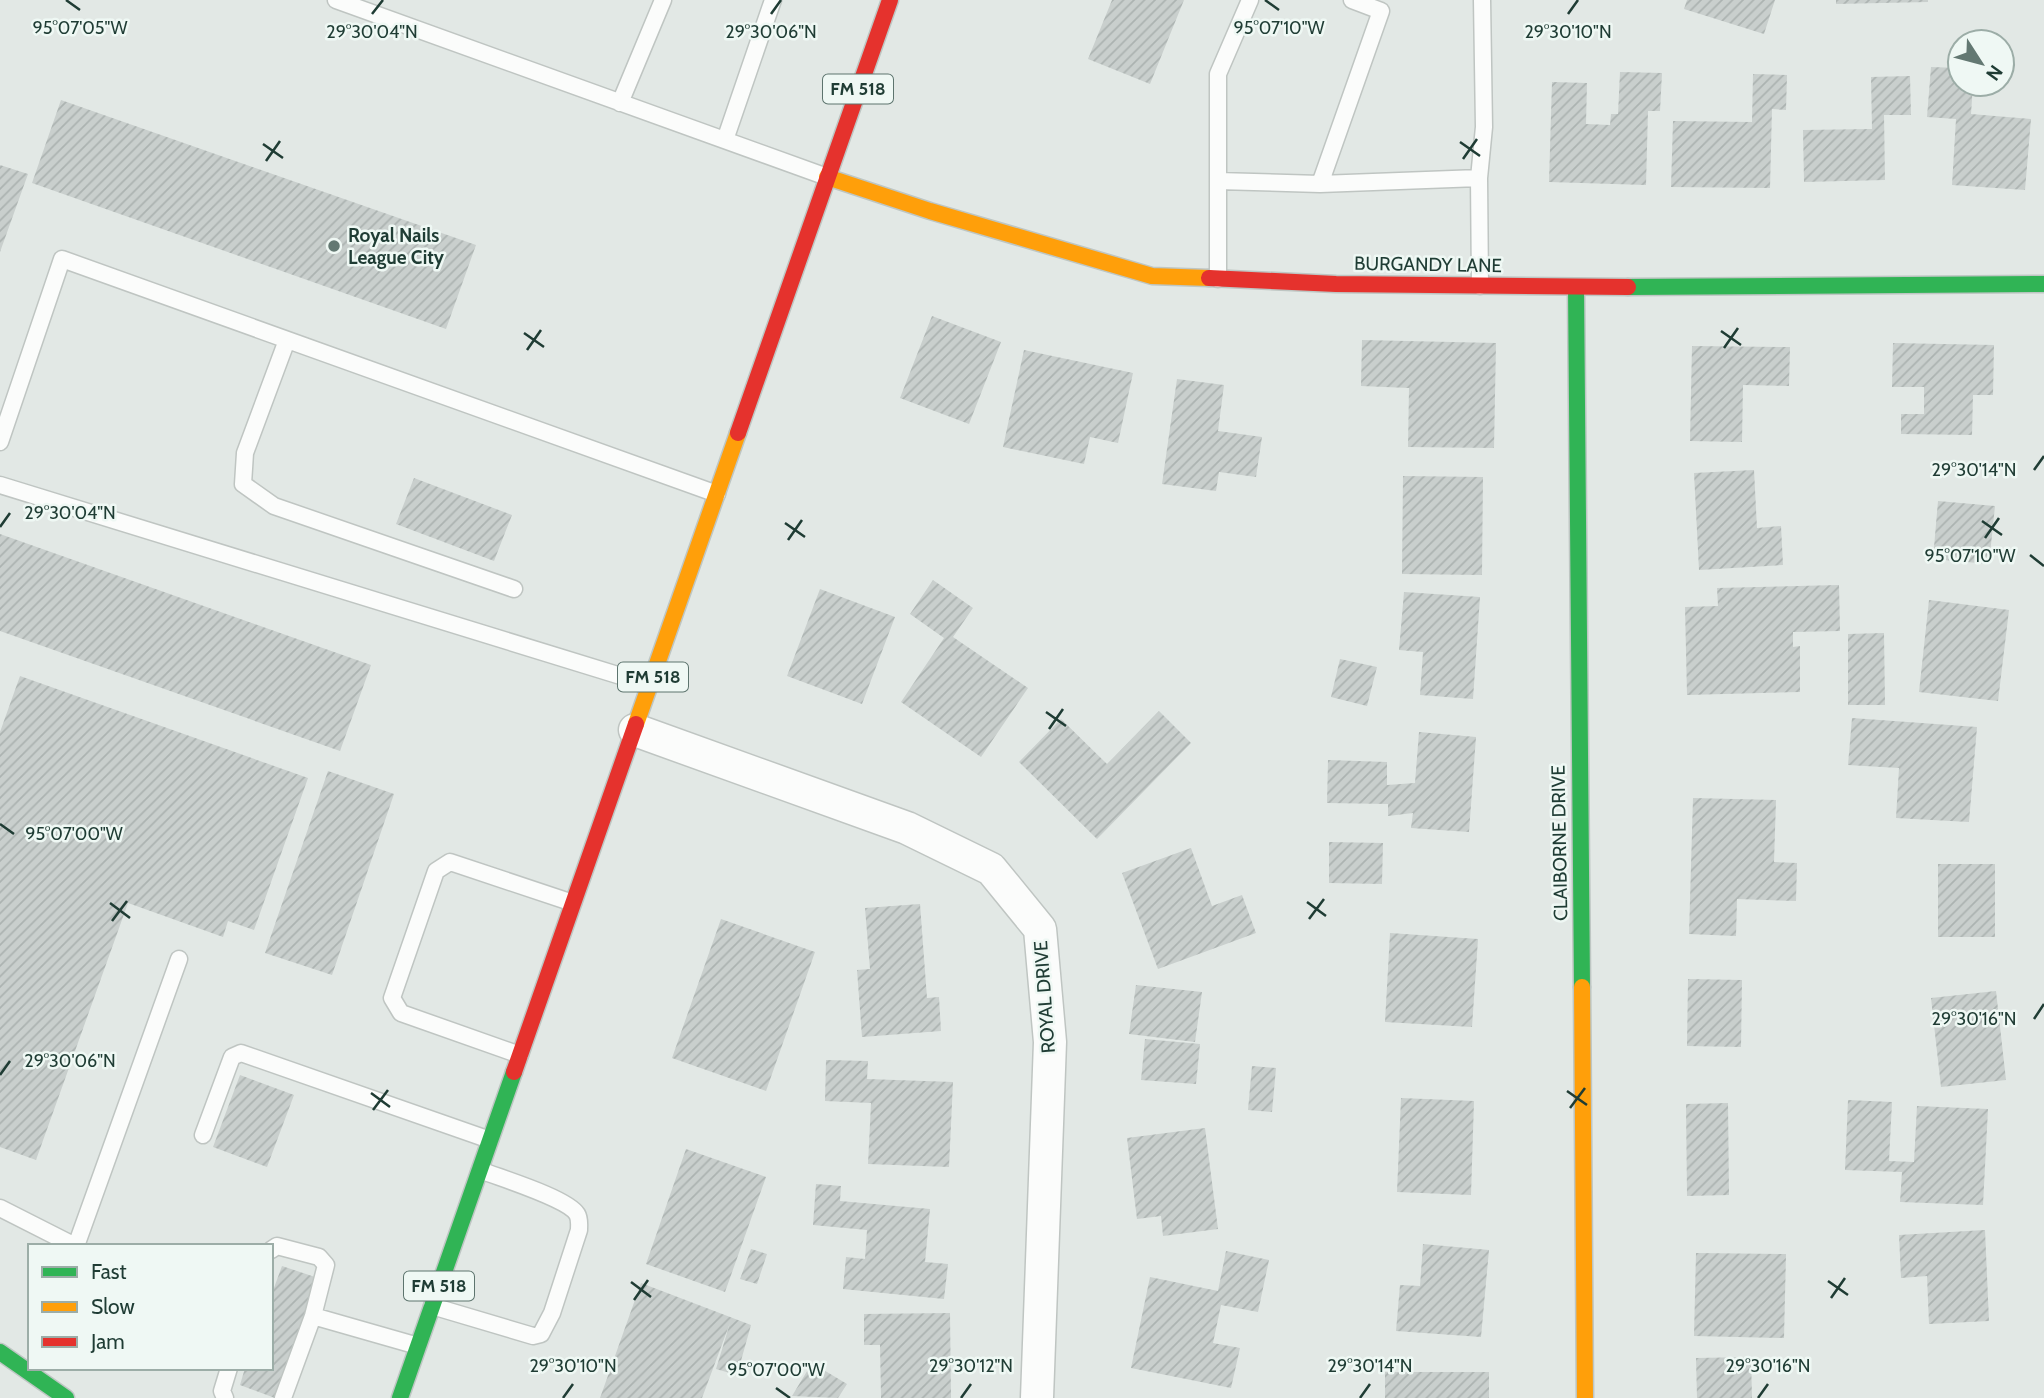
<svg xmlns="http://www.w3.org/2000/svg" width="2044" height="1398" font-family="Cabin,sans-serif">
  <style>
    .building { fill: url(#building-hatch) }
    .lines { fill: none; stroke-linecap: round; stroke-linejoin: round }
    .lane-casing { stroke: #bfc5c2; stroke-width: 19 }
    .street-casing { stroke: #bfc5c2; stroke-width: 35 }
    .fast-casing { stroke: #bec6c3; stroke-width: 19 }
    .slow-casing { stroke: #bec6c3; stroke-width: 19 }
    .jam-casing { stroke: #bec6c3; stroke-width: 19 }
    .lane { stroke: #fbfcfb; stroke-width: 16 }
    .street { stroke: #fbfcfb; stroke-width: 32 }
    .fast { stroke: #30b455; stroke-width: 16 }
    .slow { stroke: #ff9f0a; stroke-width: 16 }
    .jam { stroke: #e5322d; stroke-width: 16 }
    .ticks { fill: none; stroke: #1f3c34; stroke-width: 2.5 }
    .poi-dot { fill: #637872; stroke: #eff8f4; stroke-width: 2.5 }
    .labels { text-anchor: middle; stroke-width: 5; stroke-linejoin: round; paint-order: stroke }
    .shield { fill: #eff8f4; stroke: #5d746e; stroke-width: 2 }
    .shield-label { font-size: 18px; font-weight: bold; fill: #1f3c34 }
    .poi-label { font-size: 19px; font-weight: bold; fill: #1f3c34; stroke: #eff8f4; text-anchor: start }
    .street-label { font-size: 19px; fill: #1f3c34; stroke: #eff8f4 }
    .ticks-label { font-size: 18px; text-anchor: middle; fill: #1f3c34; stroke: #eff8f4; stroke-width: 5; stroke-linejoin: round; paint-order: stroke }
  </style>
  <defs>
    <pattern id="building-hatch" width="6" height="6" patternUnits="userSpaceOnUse" patternTransform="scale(1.75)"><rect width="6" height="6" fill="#c9cfcd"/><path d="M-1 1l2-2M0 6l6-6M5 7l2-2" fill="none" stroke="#acb3b1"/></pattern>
  </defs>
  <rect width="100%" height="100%" fill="#e2e8e5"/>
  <!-- building -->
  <path class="building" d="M1112,0H1184L1150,84L1088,59Z
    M1687,0H1775L1764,34L1684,9Z
    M1836,0H1928V2L1836,4Z
    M1931,67L1960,68V84H1973L1971,114L2031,119L2025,190L1952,185L1956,119L1927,117Z
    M1620,72L1662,73L1660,111H1648L1646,185L1549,182L1552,82L1587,83L1586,124L1610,125L1611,114H1618Z
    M1753,74L1787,75L1786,110L1772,109L1770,188L1671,187L1673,121L1752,122Z
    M1910,76L1911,115H1884L1885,180L1804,182L1803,130L1872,129L1871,77Z
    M61,100L476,245L446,329L32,183Z
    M0,165L28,174L0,252Z
    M932,316L1001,342L969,424L900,398Z
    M1362,340L1496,343L1494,448L1408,447L1409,388L1361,386Z
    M1893,343L1994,345L1993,395H1973L1972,435L1901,434V414H1924V387H1892Z
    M1692,346L1790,347L1789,386L1743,385L1742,442L1690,441Z
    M1024,350L1133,373L1118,443L1090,437L1084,464L1003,447Z
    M1177,379L1224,385L1218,431L1262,437L1256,477L1219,472L1216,491L1162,484Z
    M1754,470L1757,528L1781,526L1783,565L1699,570L1694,473Z
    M1403,476L1483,477L1482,575L1402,574Z
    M414,478L512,515L494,561L396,524Z
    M1938,501L1995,506L1989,564L1933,559Z
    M0,534L371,665L340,751L0,631Z
    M933,580L973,608L953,637L1028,688L981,757L901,702L944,638L910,614Z
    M1839,585L1840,631L1793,632V647L1800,646V692L1687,695L1685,607L1718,606L1717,588Z
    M820,589L895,617L862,704L787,676Z
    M1404,592L1480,597L1473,699L1420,695L1423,652L1399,650Z
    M1929,600L2009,610L1998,701L1919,692Z
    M1884,633L1885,705H1848V634Z
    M1340,659L1377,667L1367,706L1331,697Z
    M20,676L308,778L254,930L228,921L223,937L128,903L36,1160L0,1147V732Z
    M1159,711L1191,743L1097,839L1019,762L1061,719L1107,764Z
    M1852,718L1977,727L1969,822L1896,818L1899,768L1848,765Z
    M1419,732L1476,737L1469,832L1411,828L1413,813L1388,816V804L1327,803L1328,760L1387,762V785L1415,783Z
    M328,771L394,794L332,975L265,953Z
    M1693,798L1776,800L1774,862L1797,863L1796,901L1737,899L1736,936L1689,934Z
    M1329,842L1383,843L1382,884L1329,883Z
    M1191,848L1212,906L1242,895L1256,933L1158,969L1122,873Z
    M1938,864H1995V937H1938Z
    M920,904L927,998L939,997L941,1031L862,1037L857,970L870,969L865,908Z
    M721,919L815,952L766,1091L672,1058Z
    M1390,933L1478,939L1472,1027L1385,1022Z
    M1688,979L1742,980L1741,1047L1687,1046Z
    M1136,985L1202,992L1195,1042L1129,1034Z
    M1996,991L2006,1080L1941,1087L1931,998Z
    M1145,1039L1200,1044L1196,1084L1141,1080Z
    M826,1060L868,1061L867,1079L953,1082L949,1167L868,1164L871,1103L825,1101Z
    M1252,1066L1276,1068L1272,1112L1248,1110Z
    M240,1075L294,1095L267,1167L213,1147Z
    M1401,1098L1474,1101L1471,1195L1397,1192Z
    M1848,1100L1892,1102L1889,1161L1914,1162L1917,1106L1988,1109L1983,1205L1900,1202L1902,1172L1845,1170Z
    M1728,1103L1729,1195L1687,1196L1686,1104Z
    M1205,1128L1218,1229L1163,1236L1161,1216L1137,1219L1127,1138Z
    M686,1149L766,1177L725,1292L646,1264Z
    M816,1184L841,1186L840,1201L930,1209L925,1262L948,1264L944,1299L843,1289L846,1257L865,1259L867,1230L813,1225Z
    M1985,1230L1989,1321L1929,1324L1927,1276L1901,1278L1899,1235Z
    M1423,1244L1489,1250L1481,1337L1396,1331L1400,1285L1420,1286Z
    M751,1249L767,1254L757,1284L740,1279Z
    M1226,1251L1269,1260L1258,1312L1221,1305L1213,1343L1240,1348L1231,1388L1131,1368L1150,1277L1218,1291Z
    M1696,1253L1786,1254L1784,1338L1694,1336Z
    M282,1266L318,1278L275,1398L240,1385L245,1368H271V1296Z
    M641,1283L751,1325L737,1375L716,1369L730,1323L702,1398H600Z
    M950,1313L951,1398H881L880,1345H864V1314Z
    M1751,1357L1752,1398H1697L1696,1358Z
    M812,1363L847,1384L838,1398L792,1396Z
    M1385,1372H1489V1398H1385Z"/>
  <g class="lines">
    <!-- lane casing -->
    <g class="lane-casing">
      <path id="lane" d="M336,0L827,177
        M1352,0L1381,11L1320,184L1479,178
        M620,103L663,0
        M725,140L773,0
        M1218,181L1320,184
        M1218,279V74L1250,0
        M1480,286L1479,178L1484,127L1482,0
        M287,340L245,453L243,484L274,506L514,589
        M0,442L62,259L717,494
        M0,485L650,685
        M520,1055L401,1013L392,998L436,871L450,862L573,903
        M203,1135L232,1057L241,1053L490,1140
        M0,1208L75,1246
        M76,1246L179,959
        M271,1250L277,1246L319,1257L326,1265L313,1316
        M432,1306L533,1336L541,1334L552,1313L579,1230C579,1224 580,1219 577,1214C567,1198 500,1178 480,1170
        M225,1398L222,1391L229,1368
        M283,1398L313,1316L418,1346"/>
    </g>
    <!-- street casing -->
    <g class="street-casing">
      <path id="street" d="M635,730L907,828L991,869L1040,929L1050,1042L1037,1398"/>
    </g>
    <!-- fast casing -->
    <g class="fast-casing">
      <path id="fast" d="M1576,287L1582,987
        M1628,287L2044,284
        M0,1352L66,1398
        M400,1398L514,1072"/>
    </g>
    <!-- slow casing -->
    <g class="slow-casing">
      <path id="slow" d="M827,177L930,211L1152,276L1209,278
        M636,724L738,433
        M1582,987L1585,1398"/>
    </g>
    <!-- jam casing -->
    <g class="jam-casing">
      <path id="jam" d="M1209,278L1336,284L1628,287
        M738,433L890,0
        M514,1072L636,724"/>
    </g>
    <!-- lane -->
    <use href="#lane" class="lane"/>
    <!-- street -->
    <use href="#street" class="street"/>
    <!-- fast -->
    <use href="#fast" class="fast"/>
    <!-- slow -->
    <use href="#slow" class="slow"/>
    <!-- jam -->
    <use href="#jam" class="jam"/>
  </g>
  <!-- ticks -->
  <path class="ticks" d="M66,0L80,10M1265,0L1279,10M372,14L383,0M771,14L781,0M1568,14L1578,0M1460,142L1480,156M263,144L283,158M1463,159L1477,139M266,161L280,141M1721,331L1741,345M524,333L544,347M1724,348L1738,328M527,350L541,330M2034,470L2044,456M1982,521L2002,535M785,523L805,537M0,527L10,513M1985,538L1999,518M788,540L802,520M2030,555L2044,566M1046,712L1066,726M1049,729L1063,709M0,824L14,834M1307,902L1326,916M110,903L130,918M1309,919L1324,899M112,921L127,901M2034,1019L2044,1004M0,1075L10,1061M1567,1091L1587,1105M371,1093L390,1107M1570,1108L1585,1088M373,1110L388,1090M1828,1281L1848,1295M631,1282L651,1297M1831,1298L1845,1278M634,1300L648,1280M776,1388L790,1398M563,1398L573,1384M961,1398L971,1384M1360,1398L1370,1384M1758,1398L1768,1384"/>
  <!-- markers -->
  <circle class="poi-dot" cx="334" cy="246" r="7"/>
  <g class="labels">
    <!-- shield labels -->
    <g class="shield">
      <rect x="823" y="74.5" width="70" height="29" rx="5"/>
      <rect x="618" y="662.5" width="70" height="29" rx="5"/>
      <rect x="404" y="1271.5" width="70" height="29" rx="5"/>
    </g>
    <g class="shield-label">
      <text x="858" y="95">FM 518</text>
      <text x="653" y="683">FM 518</text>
      <text x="439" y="1292">FM 518</text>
    </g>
    <!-- poi labels -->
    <g class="poi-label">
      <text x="348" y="242">Royal Nails<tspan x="348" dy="22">League City</tspan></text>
    </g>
    <!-- street labels -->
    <g class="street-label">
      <text transform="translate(1428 264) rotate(1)" y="7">BURGANDY LANE</text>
      <text transform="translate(1559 843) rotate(-91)" y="7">CLAIBORNE DRIVE</text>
      <text transform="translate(1044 997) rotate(-94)" y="7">ROYAL DRIVE</text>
    </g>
  </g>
  <g class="ticks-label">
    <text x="80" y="34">95°07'05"W</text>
    <text x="1279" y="34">95°07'10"W</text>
    <text x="771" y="38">29°30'06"N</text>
    <text x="372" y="38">29°30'04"N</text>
    <text x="1568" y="38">29°30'10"N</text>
    <text x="1974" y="476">29°30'14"N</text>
    <text x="70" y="519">29°30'04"N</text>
    <text x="1970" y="562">95°07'10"W</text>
    <text x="74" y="840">95°07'00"W</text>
    <text x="1974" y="1025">29°30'16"N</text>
    <text x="70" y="1067">29°30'06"N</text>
    <text x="573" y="1372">29°30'10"N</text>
    <text x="971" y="1372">29°30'12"N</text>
    <text x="1370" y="1372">29°30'14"N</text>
    <text x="1768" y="1372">29°30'16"N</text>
    <text x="776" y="1376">95°07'00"W</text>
  </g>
  <!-- legend -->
  <rect x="28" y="1244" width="245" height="126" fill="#eff8f4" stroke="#9cada7" stroke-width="2"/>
  <rect x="42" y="1267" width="35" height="10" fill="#30b455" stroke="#9cada7" stroke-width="2"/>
  <text x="91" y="1279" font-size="21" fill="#1f3c34">Fast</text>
  <rect x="42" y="1302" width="35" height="10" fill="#ff9f0a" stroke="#9cada7" stroke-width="2"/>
  <text x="91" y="1314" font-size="21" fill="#1f3c34">Slow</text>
  <rect x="42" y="1337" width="35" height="10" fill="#e5322d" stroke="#9cada7" stroke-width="2"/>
  <text x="91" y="1349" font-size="21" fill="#1f3c34">Jam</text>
  <!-- north arrow -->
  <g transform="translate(1981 63) rotate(126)"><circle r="33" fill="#eff8f4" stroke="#9cada7" stroke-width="2"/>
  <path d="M0-5L12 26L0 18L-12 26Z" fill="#637872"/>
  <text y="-10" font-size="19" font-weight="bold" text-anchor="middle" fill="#1f3c34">N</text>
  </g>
</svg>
